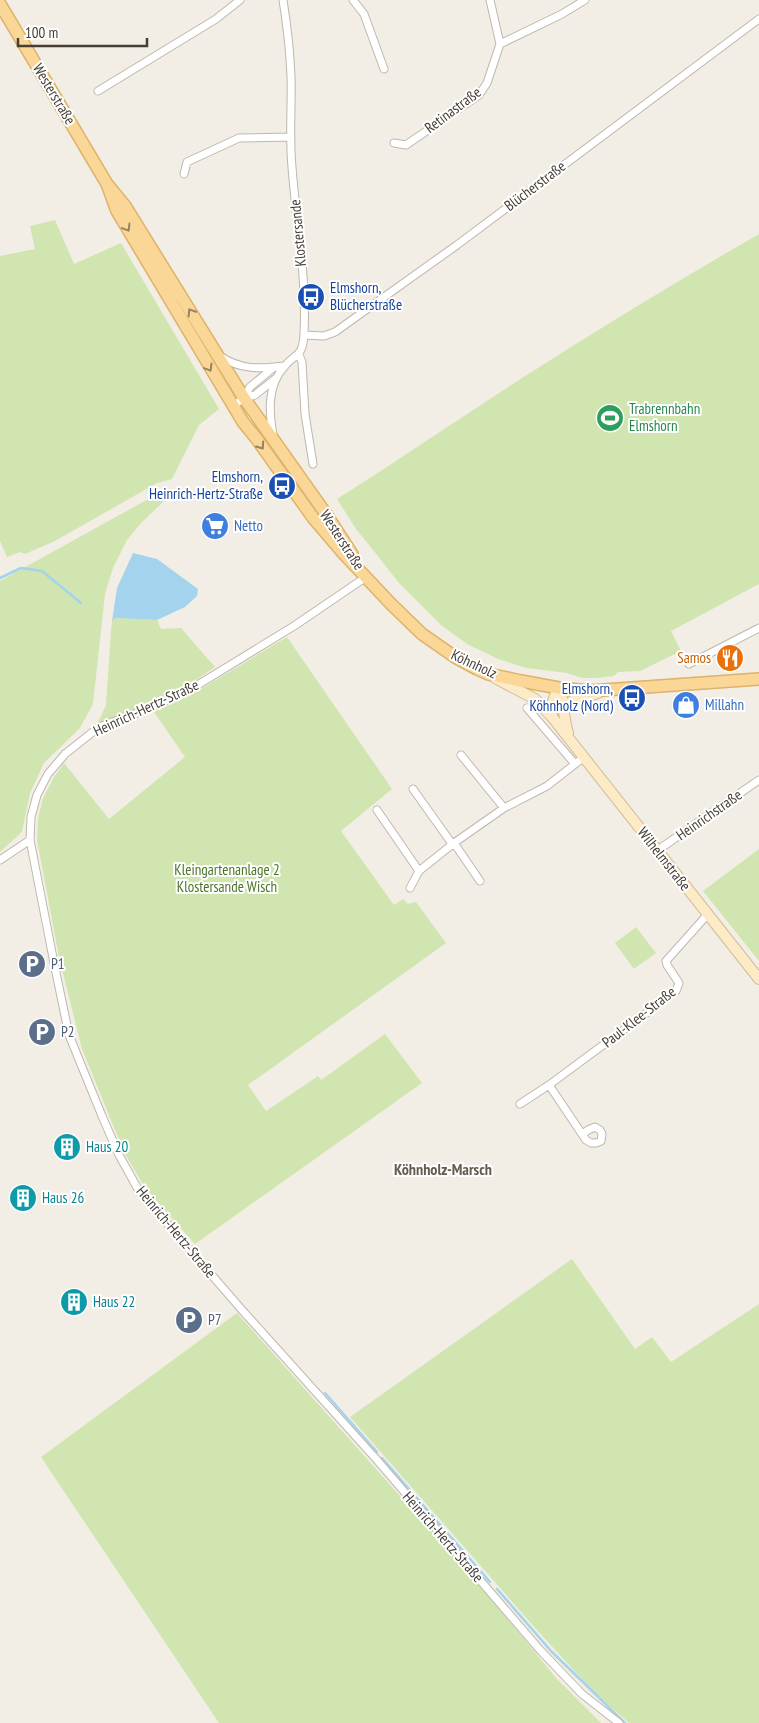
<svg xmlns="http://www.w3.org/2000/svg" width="759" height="1723" font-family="'PT Sans Narrow',sans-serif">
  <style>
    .green { fill: #d1e5b0 }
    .water { fill: #a4d4ed }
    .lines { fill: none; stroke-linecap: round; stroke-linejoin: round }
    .stream { stroke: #a4d4ed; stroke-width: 2.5 }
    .minor-casing { stroke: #c0b7ac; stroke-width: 9 }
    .secondary-casing { stroke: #d0bd97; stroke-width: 12 }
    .primary-casing { stroke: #deb268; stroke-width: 14 }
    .minor { stroke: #fff; stroke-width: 7 }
    .secondary { stroke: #fcebc6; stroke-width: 10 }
    .primary { stroke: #fad797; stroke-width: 11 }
    .oneway { stroke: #968361 }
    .labels { text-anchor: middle; stroke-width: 4; stroke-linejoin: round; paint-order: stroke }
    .street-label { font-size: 15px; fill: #453e35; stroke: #fff }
    .transit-label { font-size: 15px; fill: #164399; stroke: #fff; text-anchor: end }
    .leisure-label { font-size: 15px; fill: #27864d; stroke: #fff; text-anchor: start }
    .shop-label { font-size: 15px; fill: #366cbe; stroke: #fff; text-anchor: start }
    .food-label { font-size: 15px; fill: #c56008; stroke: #fff; text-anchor: end }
    .park-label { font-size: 15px; fill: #4c742b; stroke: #fff }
    .service-label { font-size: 15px; fill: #4e5e75; stroke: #fff; text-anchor: start }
    .culture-label { font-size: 15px; fill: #0d838f; stroke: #fff; text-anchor: start }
    .neighbourhood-label { font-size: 16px; font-weight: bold; fill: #675b4d; stroke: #fff }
  </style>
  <rect width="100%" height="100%" fill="#f2eee6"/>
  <!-- green -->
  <path class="green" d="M55,220L74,264L121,243L219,409L199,425L172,479L157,483L55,541L25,554L20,552L7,557L0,541V256L35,249L30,226Z
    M759,234V584L671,631L681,651L640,671L618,672L614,676L596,678H582L567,673L526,668L498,659L467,644L441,625L399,583L377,555L356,529L337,499C399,460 460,418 522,378C600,328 679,280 759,234Z
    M171,491L162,503L141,523L127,540L113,568L105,594L93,704L80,728L44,763L30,793L22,832L0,852V581L152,497Z
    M115,618L157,620L161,629L181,628L215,667L187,686L95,729L106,705L111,631L112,621Z
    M287,637L392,789L341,831L394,905L403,899L408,904L416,902L446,943L248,1085L266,1111L318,1076L321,1080L385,1034L422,1083L195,1244L145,1188L124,1152L82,1049L59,957L37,840L38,818L43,798L54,777L64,763L109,819L185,757L154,712L189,696Z
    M759,849V961L703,891Z
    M636,927L656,953L634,969L615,943Z
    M572,1259L635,1349L652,1337L671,1362L759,1304V1723H629L592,1690L536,1629L350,1417Z
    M237,1313L482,1588L557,1679L601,1723H219L41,1457Z"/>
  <!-- water -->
  <path class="water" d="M133,553L157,559L198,589L197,596L185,607L157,620L115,618L112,621L117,588Z"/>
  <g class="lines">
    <!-- stream -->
    <path class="stream" d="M0,578L21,568L42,571L81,603
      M325,1393L377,1452
      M382,1458L490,1582
      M497,1589L551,1651L625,1723"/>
    <!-- minor casing -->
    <g class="minor-casing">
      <path id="minor" d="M353,0L364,14L384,69
        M500,44L562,14L585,0
        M98,91L216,19L240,0
        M394,143L406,145L479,95L487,83L500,44L490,0
        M184,174L187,162L239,138L291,137
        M304,335L324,336L335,332L457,245L759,19
        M299,355L302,362L305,414L313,464
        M220,356C240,370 261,369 284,366
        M244,398L250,387L273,368
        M233,406L244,398L255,395L275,379
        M273,435C269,412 267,386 284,367C296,352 303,358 304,333C307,277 296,222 292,167C289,136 292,106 291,76C290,51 287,25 283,0
        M366,577L294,626L191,689L148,709L99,727L65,754L48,774L37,795L31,817L30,840L54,963L69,1035L102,1116L119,1155L139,1191L242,1310L377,1460L540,1650L582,1694L619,1723
        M689,664L759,628
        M527,708L575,764
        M461,755L504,808
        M413,789L450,841L454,843L480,881
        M377,810L419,871
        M658,850L759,780
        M0,860L30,840
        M410,888L419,871L454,843L504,808L547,786L584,757
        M549,1085L586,1140L591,1143H596L601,1141L602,1134L600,1130L595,1127L588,1130L583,1134
        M520,1104L549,1085L676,991L679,983L667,965L666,961L708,914"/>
    </g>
    <!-- secondary casing -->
    <g class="secondary-casing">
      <path id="secondary" d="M495,678L535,699L552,717L759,979
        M559,688C565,703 563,718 568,733
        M564,710L572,701L598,693
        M552,717C551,705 553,698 559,688"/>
    </g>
    <!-- primary casing -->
    <g class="primary-casing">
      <path id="primary" d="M0,4L107,184L125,206L244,398L326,514L352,554
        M107,184L117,211L243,422L256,438L314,519L343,553L391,604L422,634L455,657L477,669L488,674L521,681L559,688L590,691L759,679"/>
    </g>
    <!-- minor -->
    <use href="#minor" class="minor"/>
    <!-- secondary -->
    <use href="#secondary" class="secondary"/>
    <!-- primary -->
    <use href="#primary" class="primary"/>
  </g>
  <!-- one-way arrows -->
  <defs><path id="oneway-chevron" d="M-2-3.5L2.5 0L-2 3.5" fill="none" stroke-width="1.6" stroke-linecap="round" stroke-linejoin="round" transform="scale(1.25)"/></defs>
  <g class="oneway">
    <use href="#oneway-chevron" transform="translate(127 228) rotate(59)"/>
    <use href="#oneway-chevron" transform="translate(191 312) rotate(-122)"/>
    <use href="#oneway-chevron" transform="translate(209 368) rotate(59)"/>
    <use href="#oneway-chevron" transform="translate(261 446) rotate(55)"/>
  </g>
  <!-- icons -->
  <defs>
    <g id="bus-disc" transform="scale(1.4375)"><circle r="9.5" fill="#1a4fb4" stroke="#fff"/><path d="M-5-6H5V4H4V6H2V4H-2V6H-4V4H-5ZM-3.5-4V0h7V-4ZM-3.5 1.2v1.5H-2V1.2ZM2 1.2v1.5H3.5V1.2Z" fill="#fff"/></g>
    <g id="stadium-disc" transform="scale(1.4375)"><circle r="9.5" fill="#2e9e5b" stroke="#fff"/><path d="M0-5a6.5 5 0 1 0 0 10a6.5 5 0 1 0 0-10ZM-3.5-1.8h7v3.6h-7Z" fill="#fff"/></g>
    <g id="supermarket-disc" transform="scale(1.4375)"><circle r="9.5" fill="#3f7fe0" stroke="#fff"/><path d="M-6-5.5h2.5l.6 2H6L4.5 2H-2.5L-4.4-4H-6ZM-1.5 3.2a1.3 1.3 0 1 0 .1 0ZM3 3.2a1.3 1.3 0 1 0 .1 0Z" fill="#fff"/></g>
    <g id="restaurant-disc" transform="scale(1.4375)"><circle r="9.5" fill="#e8710a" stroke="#fff"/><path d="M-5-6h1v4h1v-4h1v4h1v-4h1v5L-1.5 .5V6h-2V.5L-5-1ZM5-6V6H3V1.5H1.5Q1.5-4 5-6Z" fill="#fff"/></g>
    <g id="shop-disc" transform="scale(1.4375)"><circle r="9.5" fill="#3f7fe0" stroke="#fff"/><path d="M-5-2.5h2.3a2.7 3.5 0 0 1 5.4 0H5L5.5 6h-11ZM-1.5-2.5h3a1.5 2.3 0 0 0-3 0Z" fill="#fff"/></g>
    <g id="parking-disc" transform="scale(1.4375)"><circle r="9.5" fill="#5c6f8a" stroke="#fff"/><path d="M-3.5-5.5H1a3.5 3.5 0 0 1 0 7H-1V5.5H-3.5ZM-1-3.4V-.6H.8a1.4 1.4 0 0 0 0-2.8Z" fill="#fff"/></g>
    <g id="building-disc" transform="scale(1.4375)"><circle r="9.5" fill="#0f9aa8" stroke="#fff"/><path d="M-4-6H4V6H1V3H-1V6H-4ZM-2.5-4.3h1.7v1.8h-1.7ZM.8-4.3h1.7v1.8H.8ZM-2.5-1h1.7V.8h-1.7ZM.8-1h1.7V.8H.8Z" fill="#fff"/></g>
  </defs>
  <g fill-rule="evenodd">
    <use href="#bus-disc" x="311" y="297"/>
    <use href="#stadium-disc" x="610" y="418"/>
    <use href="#bus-disc" x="282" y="486"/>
    <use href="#supermarket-disc" x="215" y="526"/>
    <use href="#restaurant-disc" x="730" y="658"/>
    <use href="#bus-disc" x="632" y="698"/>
    <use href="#shop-disc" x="686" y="705"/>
    <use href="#parking-disc" x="32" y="964"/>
    <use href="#parking-disc" x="42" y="1032"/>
    <use href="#building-disc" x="67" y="1147"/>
    <use href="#building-disc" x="23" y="1198"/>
    <use href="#building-disc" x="74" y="1302"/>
    <use href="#parking-disc" x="189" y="1320"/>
  </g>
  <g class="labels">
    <!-- street labels -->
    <g class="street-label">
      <text transform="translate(54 94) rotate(59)" y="5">Westerstraße</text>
      <text transform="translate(453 110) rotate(-37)" y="5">Retinastraße</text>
      <text transform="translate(535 186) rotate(-37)" y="5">Blücherstraße</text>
      <text transform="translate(298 233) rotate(-95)" y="5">Klostersande</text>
      <text transform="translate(342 540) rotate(57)" y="5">Westerstraße</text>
      <text transform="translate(474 664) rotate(25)" y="5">Köhnholz</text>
      <text transform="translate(146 708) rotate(-25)" y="5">Heinrich-Hertz-Straße</text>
      <text transform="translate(709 815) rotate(-35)" y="5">Heinrichstraße</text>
      <text transform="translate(664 859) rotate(52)" y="5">Wilhelmstraße</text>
      <text transform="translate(639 1017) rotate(-38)" y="5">Paul-Klee-Straße</text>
      <text transform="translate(176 1232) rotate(50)" y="5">Heinrich-Hertz-Straße</text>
      <text transform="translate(443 1537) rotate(49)" y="5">Heinrich-Hertz-Straße</text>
    </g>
    <!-- transit labels -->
    <g class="transit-label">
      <text x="330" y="293" text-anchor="start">Elmshorn,<tspan x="330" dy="17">Blücherstraße</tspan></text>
      <text x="263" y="482">Elmshorn,<tspan x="263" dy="17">Heinrich-Hertz-Straße</tspan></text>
      <text x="613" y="694">Elmshorn,<tspan x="613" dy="17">Köhnholz (Nord)</tspan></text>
    </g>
    <!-- leisure labels -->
    <g class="leisure-label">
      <text x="629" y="414">Trabrennbahn<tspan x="629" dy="17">Elmshorn</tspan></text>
    </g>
    <!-- shop labels -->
    <g class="shop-label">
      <text x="234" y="531">Netto</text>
      <text x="705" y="710">Millahn</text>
    </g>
    <!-- food labels -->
    <g class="food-label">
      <text x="711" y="663">Samos</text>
    </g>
    <!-- park labels -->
    <g class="park-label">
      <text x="227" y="875">Kleingartenanlage 2<tspan x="227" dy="17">Klostersande Wisch</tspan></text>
    </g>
    <!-- service labels -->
    <g class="service-label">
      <text x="51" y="969">P1</text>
      <text x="61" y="1037">P2</text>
      <text x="208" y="1325">P7</text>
    </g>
    <!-- culture labels -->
    <g class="culture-label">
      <text x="86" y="1152">Haus 20</text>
      <text x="42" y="1203">Haus 26</text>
      <text x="93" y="1307">Haus 22</text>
    </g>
    <!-- neighbourhood labels -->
    <g class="neighbourhood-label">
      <text x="443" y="1175">Köhnholz-Marsch</text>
    </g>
  </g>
  <!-- scale -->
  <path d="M18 38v8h129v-8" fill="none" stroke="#453e35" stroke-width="2.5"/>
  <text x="25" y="38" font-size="15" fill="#453e35" stroke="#ffffff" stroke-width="4" paint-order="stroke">100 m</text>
</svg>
